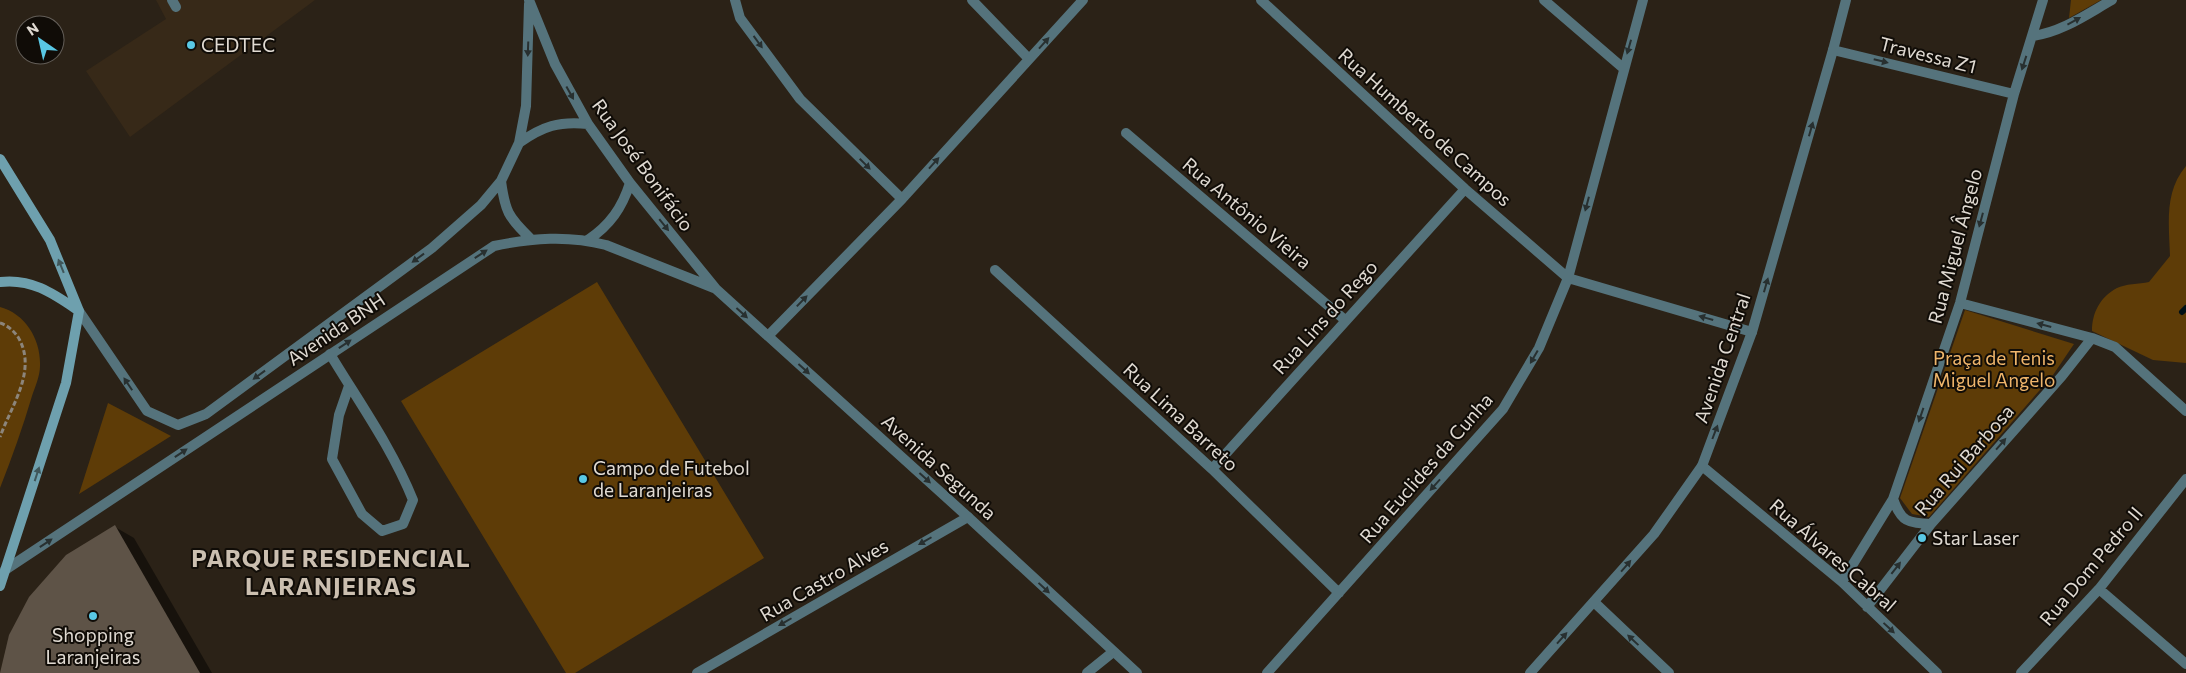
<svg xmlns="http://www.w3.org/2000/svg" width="2186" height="673" font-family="Commissioner,sans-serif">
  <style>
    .built { fill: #372918 }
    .green { fill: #5e3c07 }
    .shadow { fill: #0007 }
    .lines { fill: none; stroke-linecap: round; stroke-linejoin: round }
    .stream { stroke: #001016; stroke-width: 6 }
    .building { fill: #5e5347 }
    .path { stroke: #8c857b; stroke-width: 3; stroke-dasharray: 5 2.5; stroke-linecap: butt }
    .service { stroke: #55737c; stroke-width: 10 }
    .minor { stroke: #55737c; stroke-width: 10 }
    .tertiary { stroke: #55737c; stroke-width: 10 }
    .secondary { stroke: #6ea0ae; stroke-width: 10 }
    .oneway { fill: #283030 }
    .oneway2 { fill: #3f565a }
    .poi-dot { fill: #59c8e5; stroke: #100c07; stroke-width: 2 }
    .labels { text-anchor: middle; stroke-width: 4; stroke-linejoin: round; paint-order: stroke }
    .poi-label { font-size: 19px; fill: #e0dad2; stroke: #100c07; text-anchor: start }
    .street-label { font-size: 19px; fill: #e0dad2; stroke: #100c07 }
    .park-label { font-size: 19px; fill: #efb56b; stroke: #100c07 }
    .district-label { font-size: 24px; font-weight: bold; letter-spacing: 1px; fill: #cbbfb0; stroke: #100c07 }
  </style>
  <rect width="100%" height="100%" fill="#2b2217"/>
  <!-- built -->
  <path class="built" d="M156,0H315L130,137L86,71L166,19Z"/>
  <!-- green -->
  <path class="green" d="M2071,0H2101L2069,18Z
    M2186,166V363L2153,360L2092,331C2092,313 2100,297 2117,288C2125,284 2139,284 2149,282L2170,256C2169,224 2164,192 2186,166Z
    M597,282L764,558L575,673H566L401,401Z
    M0,307C26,314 41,340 40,366C40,376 35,387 32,396C23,427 12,457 0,488Z
    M1965,310L2074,344L2053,375L1929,517L1912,514L1900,498Z
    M108,403L171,436L79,494Z"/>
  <!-- shadow -->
  <path class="shadow" d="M115,527L134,538L212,673H2Z"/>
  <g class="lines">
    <!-- stream -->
    <path class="stream" d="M2182,312L2186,308"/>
  </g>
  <!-- building -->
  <path class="building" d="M115,525L200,673H0L9,635L29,597L66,555Z"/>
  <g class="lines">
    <!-- path -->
    <path class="path" d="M0,323C7,325 14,331 18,337C38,370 11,406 0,437"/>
    <!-- service -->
    <path class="service" d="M172,0L176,7
      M330,354C359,402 392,448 413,500L403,524L382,531L362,514L332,459L339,415L349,386"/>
    <!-- minor -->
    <path class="minor" d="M735,0L740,18L800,99L902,199
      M972,0L1029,59
      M1261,0L1465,189L1568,278L1752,332
      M1544,0L1623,68
      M2033,36C2062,32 2087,14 2112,0
      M1833,50L2014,94
      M1126,133L1345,320
      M995,270L1212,469L1339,593
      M1960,303L2092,338L2115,347L2186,411
      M768,336L902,199L1083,0
      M1702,466L1842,582L1937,673
      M1212,469L1465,189
      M1893,499C1901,522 1908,523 1931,524
      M1842,582L1893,499L1960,303L2014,94L2043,0
      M2099,589L2186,664
      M1594,602L1669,673
      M1867,607L1931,524L2062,376L2092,338
      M697,673L968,517
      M1087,673L1113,652
      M1267,673L1503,409L1539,348L1568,278L1643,0
      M2021,673L2099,589L2186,479"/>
    <!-- tertiary -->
    <path class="tertiary" d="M529,0L555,64L588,124L630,183L716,289L968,517L1137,673
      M519,143C543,126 559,121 588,124
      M501,181C505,211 508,217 530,238
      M588,240C610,225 622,208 630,183
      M79,311L147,411L178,425L206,414L432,248L481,205L501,181L519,143L526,106L529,4
      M5,570L494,246C532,238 568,235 606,245L714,288
      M1530,673L1654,534L1702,466L1752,332L1833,50L1846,0"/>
    <!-- secondary -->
    <path class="secondary" d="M0,159L50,240L79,311
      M0,282C32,278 54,294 79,311
      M0,586L66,383L79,311"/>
  </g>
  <!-- one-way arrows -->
  <defs><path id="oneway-solid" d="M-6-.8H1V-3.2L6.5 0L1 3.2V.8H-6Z" transform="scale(1.25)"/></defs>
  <g class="oneway">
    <use href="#oneway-solid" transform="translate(2074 21) rotate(-29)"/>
    <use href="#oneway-solid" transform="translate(758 42) rotate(54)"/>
    <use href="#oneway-solid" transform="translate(1044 43) rotate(-48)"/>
    <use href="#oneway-solid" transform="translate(1629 47) rotate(106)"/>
    <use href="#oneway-solid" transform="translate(528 49) rotate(92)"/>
    <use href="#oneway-solid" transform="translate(1881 61) rotate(14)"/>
    <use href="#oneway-solid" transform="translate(2024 63) rotate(108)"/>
    <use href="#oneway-solid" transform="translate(570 93) rotate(61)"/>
    <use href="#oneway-solid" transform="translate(1811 129) rotate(-74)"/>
    <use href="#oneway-solid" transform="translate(934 163) rotate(-48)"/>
    <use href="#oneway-solid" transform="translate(865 164) rotate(45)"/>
    <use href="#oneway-solid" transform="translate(1587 204) rotate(105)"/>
    <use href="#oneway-solid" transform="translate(1981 220) rotate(105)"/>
    <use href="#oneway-solid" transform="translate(664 225) rotate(51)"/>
    <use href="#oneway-solid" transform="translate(481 254) rotate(-33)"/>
    <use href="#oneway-solid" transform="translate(418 258) rotate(144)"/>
    <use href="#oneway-solid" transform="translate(1766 285) rotate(-74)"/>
    <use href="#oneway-solid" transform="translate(802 301) rotate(-46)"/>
    <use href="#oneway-solid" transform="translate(742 313) rotate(42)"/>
    <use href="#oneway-solid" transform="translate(1706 318) rotate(-164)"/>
    <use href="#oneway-solid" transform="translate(2044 325) rotate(-165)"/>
    <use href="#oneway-solid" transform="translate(345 344) rotate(-34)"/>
    <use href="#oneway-solid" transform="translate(1534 357) rotate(120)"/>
    <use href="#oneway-solid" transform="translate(804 369) rotate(42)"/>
    <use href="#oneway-solid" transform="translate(259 375) rotate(144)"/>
    <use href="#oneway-solid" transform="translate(128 384) rotate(-124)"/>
    <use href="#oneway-solid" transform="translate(1921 415) rotate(109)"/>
    <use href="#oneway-solid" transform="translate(1715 432) rotate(-69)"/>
    <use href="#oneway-solid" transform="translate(2001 444) rotate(-49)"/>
    <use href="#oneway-solid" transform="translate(181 453) rotate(-34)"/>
    <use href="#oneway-solid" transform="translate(925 478) rotate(42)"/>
    <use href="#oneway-solid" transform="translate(1435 485) rotate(132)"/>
    <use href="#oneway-solid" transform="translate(925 541) rotate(150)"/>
    <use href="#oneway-solid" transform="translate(46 543) rotate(-34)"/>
    <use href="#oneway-solid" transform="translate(1626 566) rotate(-49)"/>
    <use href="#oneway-solid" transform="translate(1896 568) rotate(-52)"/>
    <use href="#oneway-solid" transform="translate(1044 588) rotate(43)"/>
    <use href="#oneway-solid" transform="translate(785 622) rotate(150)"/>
    <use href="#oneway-solid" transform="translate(1889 628) rotate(43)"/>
    <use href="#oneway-solid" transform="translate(1562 638) rotate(-48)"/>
    <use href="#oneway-solid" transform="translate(1633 640) rotate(-137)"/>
  </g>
  <g class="oneway2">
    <use href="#oneway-solid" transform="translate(61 266) rotate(-112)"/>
    <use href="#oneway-solid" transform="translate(37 474) rotate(-72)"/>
  </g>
  <!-- markers -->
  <g class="poi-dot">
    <circle cx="191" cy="45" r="5"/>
    <circle cx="583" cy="479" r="5"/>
    <circle cx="1922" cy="538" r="5"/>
    <circle cx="93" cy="616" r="5"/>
  </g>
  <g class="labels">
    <!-- poi labels -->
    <g class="poi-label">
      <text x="201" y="52">CEDTEC</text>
      <text x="593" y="475">Campo de Futebol<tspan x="593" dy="22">de Laranjeiras</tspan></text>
      <text x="1932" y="545">Star Laser</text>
      <text x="93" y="642" text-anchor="middle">Shopping<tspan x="93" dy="22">Laranjeiras</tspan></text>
    </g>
    <!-- street labels -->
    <g class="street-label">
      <text transform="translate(1928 55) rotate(14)" y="7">Travessa Z1</text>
      <text transform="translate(1425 127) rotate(42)" y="7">Rua Humberto de Campos</text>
      <text transform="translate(643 165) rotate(54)" y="7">Rua José Bonifácio</text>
      <text transform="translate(1247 213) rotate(40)" y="7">Rua Antônio Vieira</text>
      <text transform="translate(1955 246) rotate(-75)" y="7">Rua Miguel Ângelo</text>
      <text transform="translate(1325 317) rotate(-48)" y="7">Rua Lins do Rego</text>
      <text transform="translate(336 329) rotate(-34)" y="7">Avenida BNH</text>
      <text transform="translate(1722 358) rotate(-71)" y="7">Avenida Central</text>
      <text transform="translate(1181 417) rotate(43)" y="7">Rua Lima Barreto</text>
      <text transform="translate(1964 460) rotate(-49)" y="7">Rua Rui Barbosa</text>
      <text transform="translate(939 467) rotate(42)" y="7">Avenida Segunda</text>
      <text transform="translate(1426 468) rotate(-49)" y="7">Rua Euclides da Cunha</text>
      <text transform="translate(1833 555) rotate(41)" y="7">Rua Álvares Cabral</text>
      <text transform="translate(2091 566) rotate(-50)" y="7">Rua Dom Pedro II</text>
      <text transform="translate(824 580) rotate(-30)" y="7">Rua Castro Alves</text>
    </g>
    <!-- park labels -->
    <g class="park-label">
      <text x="1994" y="365">Praça de Tenis<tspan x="1994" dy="22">Miguel Angelo</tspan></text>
    </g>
    <!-- district labels -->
    <g class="district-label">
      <text x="331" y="567">PARQUE RESIDENCIAL<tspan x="331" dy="28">LARANJEIRAS</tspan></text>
    </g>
  </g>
  <!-- north arrow -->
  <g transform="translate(40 40) rotate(326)"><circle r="24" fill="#100c07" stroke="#635e58"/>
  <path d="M0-4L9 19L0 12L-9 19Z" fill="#59c8e5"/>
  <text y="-8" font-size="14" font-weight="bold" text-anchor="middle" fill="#e0dad2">N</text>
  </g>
</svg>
